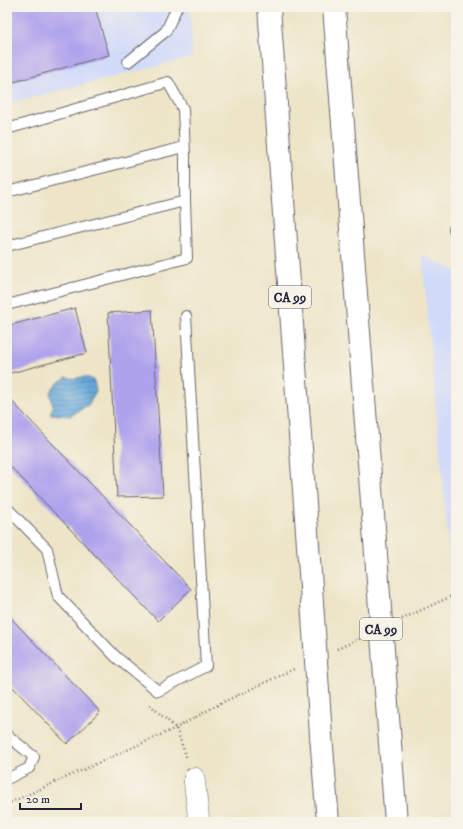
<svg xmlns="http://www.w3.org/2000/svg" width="463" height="829" font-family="'IM FELL DW Pica',serif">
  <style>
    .built { fill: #d0daf9 }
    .water { fill: url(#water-rules); stroke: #44658a }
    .building { fill: #afa2ed }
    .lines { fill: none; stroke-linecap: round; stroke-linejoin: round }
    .lane-casing { stroke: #69666c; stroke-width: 12 }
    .street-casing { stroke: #69666c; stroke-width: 22 }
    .highway-casing { stroke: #69666c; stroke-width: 24 }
    .path { stroke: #69666c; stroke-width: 2.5; stroke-dasharray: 1 3; stroke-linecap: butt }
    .lane { stroke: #fff; stroke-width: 10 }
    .street { stroke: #fff; stroke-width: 21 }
    .highway { stroke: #fff; stroke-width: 22 }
    .highway-bridge-casing { stroke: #69666c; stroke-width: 24; stroke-linecap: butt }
    .highway-bridge { stroke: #fff; stroke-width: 22 }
    .labels { text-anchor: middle; stroke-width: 4; stroke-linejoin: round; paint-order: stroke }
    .shield { fill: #f7f3e8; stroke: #62616f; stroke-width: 1 }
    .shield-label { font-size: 13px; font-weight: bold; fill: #22223b }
  </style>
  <defs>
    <pattern id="water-rules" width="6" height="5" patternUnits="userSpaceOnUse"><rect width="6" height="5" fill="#66a8da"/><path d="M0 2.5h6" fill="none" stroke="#5488b2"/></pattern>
  </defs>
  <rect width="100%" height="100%" fill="#f7f3e8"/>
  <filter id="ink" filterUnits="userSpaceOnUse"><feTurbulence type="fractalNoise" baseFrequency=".025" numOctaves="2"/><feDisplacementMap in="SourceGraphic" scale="8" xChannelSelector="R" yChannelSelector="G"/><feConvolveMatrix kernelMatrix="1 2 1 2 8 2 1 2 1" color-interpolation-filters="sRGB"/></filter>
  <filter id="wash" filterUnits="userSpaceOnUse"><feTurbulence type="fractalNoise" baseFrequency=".012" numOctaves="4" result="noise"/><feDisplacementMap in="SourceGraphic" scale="16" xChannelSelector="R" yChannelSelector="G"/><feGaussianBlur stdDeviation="0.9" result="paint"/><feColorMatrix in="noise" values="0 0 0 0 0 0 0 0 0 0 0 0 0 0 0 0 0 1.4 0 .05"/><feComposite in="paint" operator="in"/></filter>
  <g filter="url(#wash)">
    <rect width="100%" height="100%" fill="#eee5c8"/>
    <!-- built -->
    <path class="built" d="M7,7H190L192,57L7,104Z
      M422,255L455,270H456V582L452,584Z"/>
    <!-- water -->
    <path class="water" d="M67,377C79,382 80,372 94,381L96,391L88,405L70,416L50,414L53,407L50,392L60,381Z"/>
    <g id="blocks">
      <!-- building -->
      <path class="building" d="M7,7H95L109,55L7,84Z
        M75,308L87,353L7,374V326Z
        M152,310L163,496L117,497L108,313Z
        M7,396L191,589L158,621L7,463Z
        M7,614L100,712L67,744L7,681Z"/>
    </g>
  </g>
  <g filter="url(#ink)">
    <use href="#blocks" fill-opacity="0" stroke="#69666c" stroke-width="1"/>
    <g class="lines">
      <!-- lane casing -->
      <g class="lane-casing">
        <path id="lane" d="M128,62L166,31L177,7
          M7,129L168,82L183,109L185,155V201L7,246
          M7,192L184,147
          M454,229L456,228
          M7,305L187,258L185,201
          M7,508L47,549L58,596L116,657L158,691L206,666L186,316
          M7,735L34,757L29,768L7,779"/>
      </g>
      <!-- street casing -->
      <g class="street-casing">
        <path id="street" d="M194,778L199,822"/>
      </g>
      <!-- highway casing -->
      <g class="highway-casing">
        <path id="highway" d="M269,7L311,587
          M334,7L376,554
          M387,704L396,822
          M321,735L328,822"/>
      </g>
      <!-- path -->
      <path class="path" d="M402,619L456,594
        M337,649L361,638
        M150,705L176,728L187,759
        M7,804L176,728L221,703L296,668"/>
      <!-- lane -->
      <use href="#lane" class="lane"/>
      <!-- street -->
      <use href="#street" class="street"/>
      <!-- highway -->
      <use href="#highway" class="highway"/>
      <!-- highway-bridge casing -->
      <g class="highway-bridge-casing">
        <path id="highway-bridge" d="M376,554L387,704
          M311,587L321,735"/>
      </g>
      <!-- highway-bridge -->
      <use href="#highway-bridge" class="highway-bridge"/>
    </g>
  </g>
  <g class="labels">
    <!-- shield labels -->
    <g class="shield">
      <rect x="269" y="286" width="42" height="22" rx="3"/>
      <rect x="360" y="618" width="42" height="22" rx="3"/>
    </g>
    <g class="shield-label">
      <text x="290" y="302">CA 99</text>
      <text x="381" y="634">CA 99</text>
    </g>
  </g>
  <!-- margin -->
  <rect width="463" height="829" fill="none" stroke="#f7f3e8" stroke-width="24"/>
  <!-- scale -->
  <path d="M20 803v6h61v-6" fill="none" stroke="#22223b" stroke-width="2"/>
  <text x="26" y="803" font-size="12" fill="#22223b" stroke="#f7f3e8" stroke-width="3" paint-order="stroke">20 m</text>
</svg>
